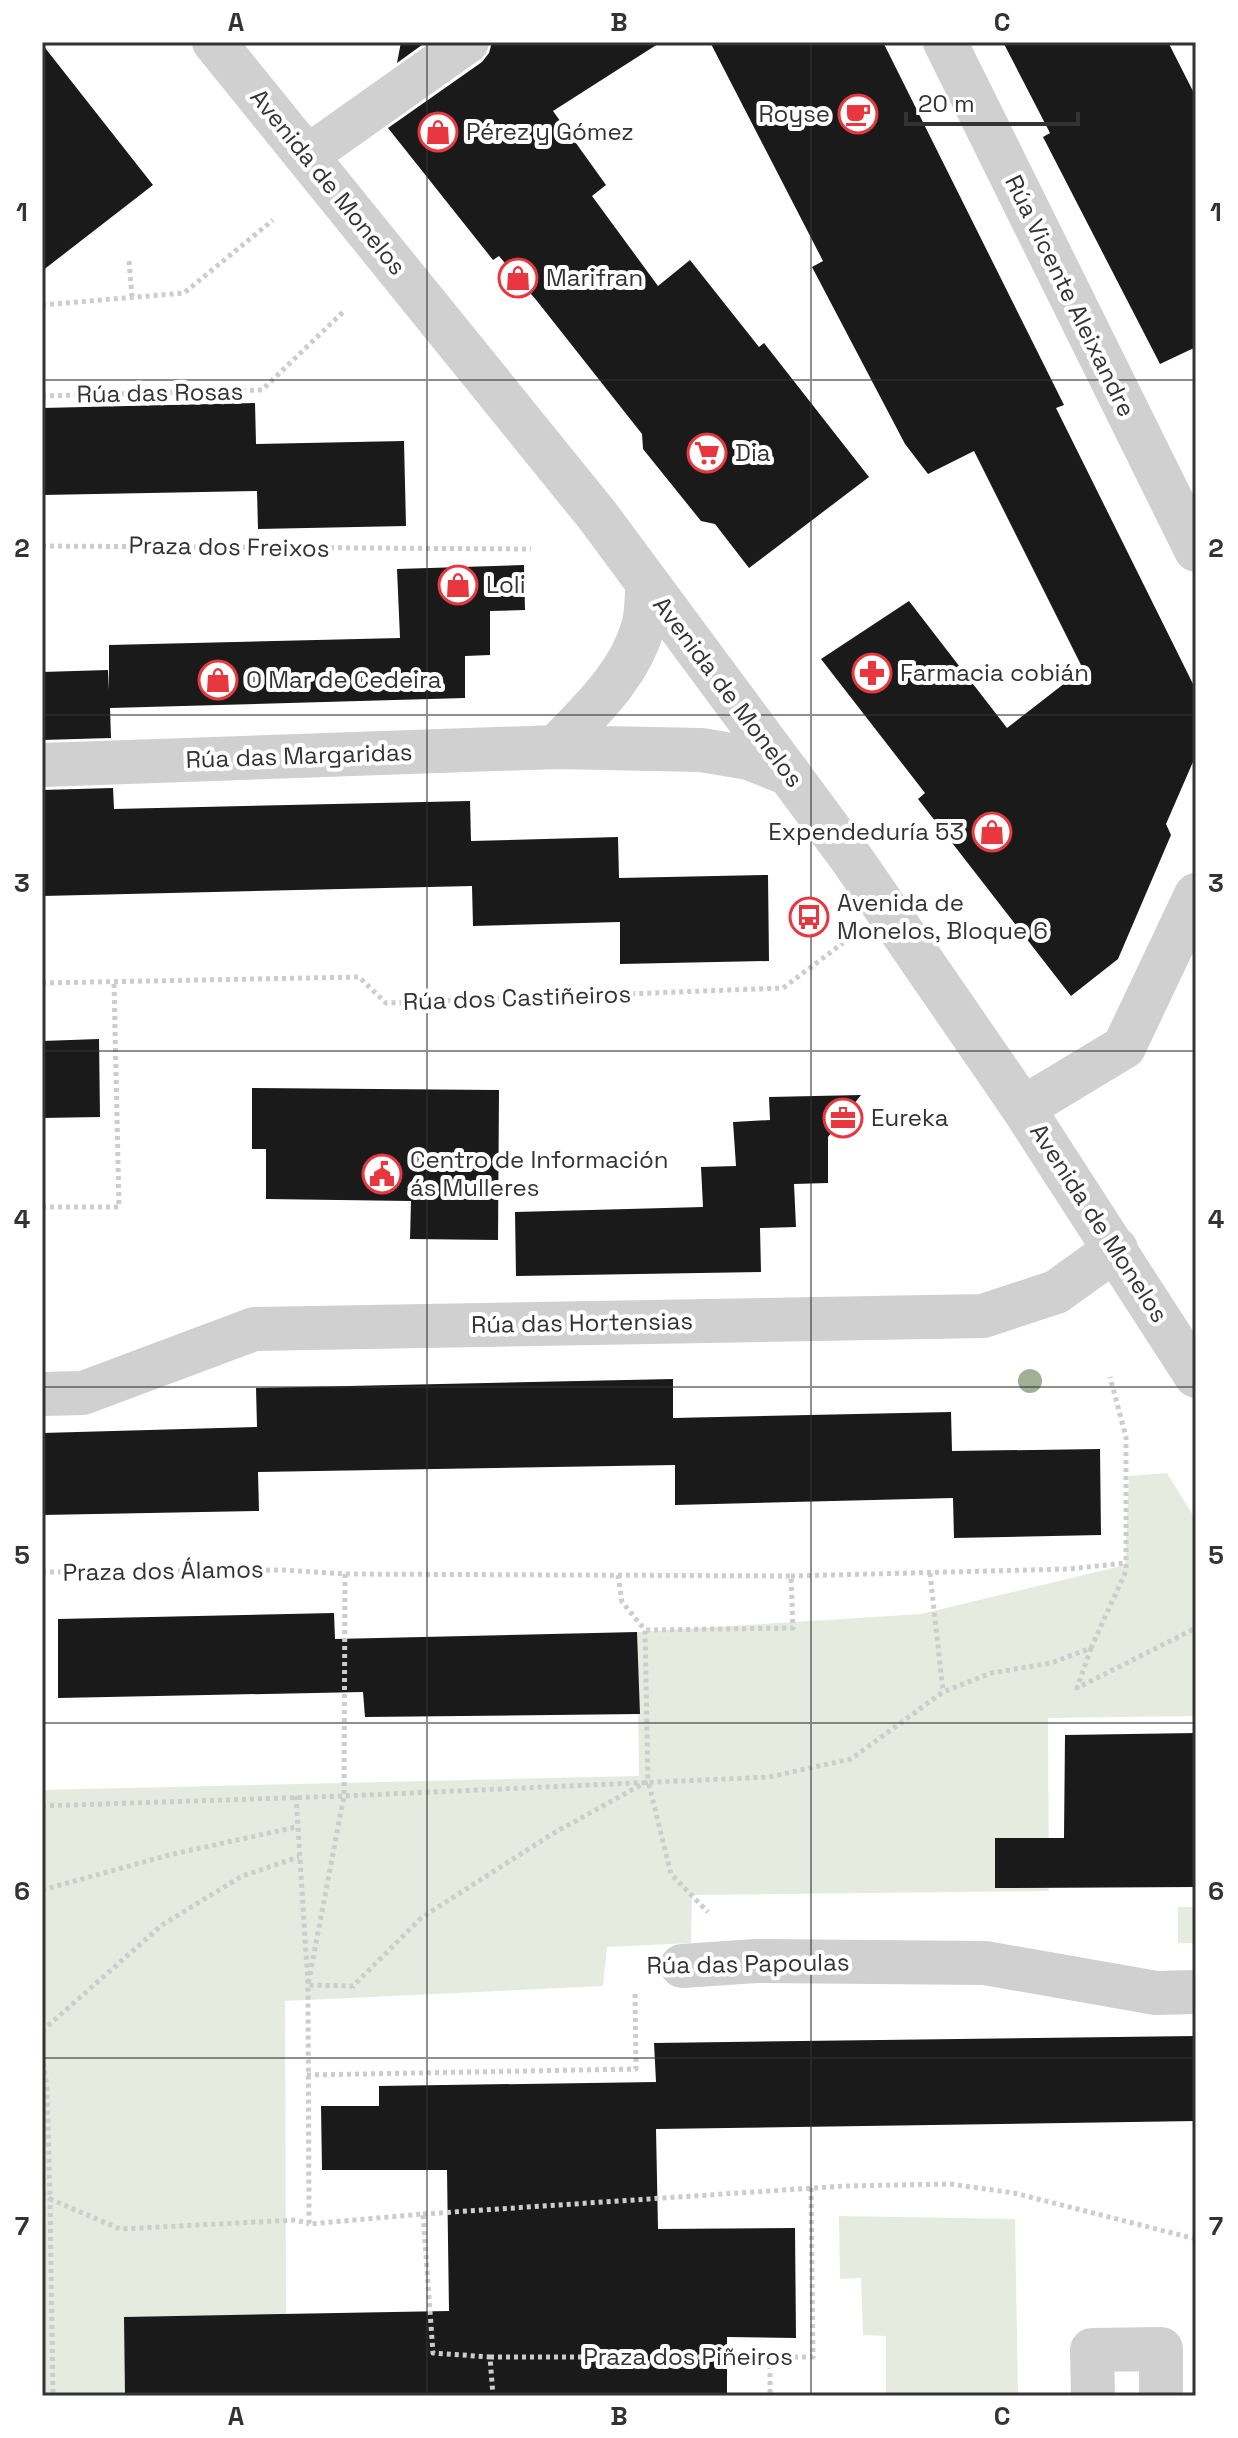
<svg xmlns="http://www.w3.org/2000/svg" width="1238" height="2438" font-family="'Space Grotesk',sans-serif">
  <style>
    .green { fill: #e5ecdf }
    .building { fill: #1a1a1a }
    .lines { fill: none; stroke-linecap: round; stroke-linejoin: round }
    .path { stroke: #cdcdcd; stroke-width: 5; stroke-dasharray: 4 4; stroke-linecap: butt }
    .pedestrian { stroke: #d0d0d0; stroke-width: 42 }
    .minor { stroke: #d0d0d0; stroke-width: 44 }
    .tertiary { stroke: #d0d0d0; stroke-width: 44 }
    .tree { fill: #a1b095 }
    .grid { fill: none; stroke: #333; stroke-width: 2; stroke-opacity: 0.55 }
    .labels { text-anchor: middle; stroke-width: 8; stroke-linejoin: round; paint-order: stroke }
    .poi-label { font-size: 24px; fill: #333; stroke: #fff; text-anchor: start }
    .street-label { font-size: 24px; fill: #333; stroke: #fff }
    .neatline { fill: none; stroke: #333; stroke-width: 3 }
    .grid-label { font-size: 26px; text-anchor: middle; font-weight: bold; fill: #333 }
  </style>
  <rect width="100%" height="100%" fill="#fff"/>
  <!-- green -->
  <path class="green" d="M1167,1473L1196,1520V1716L1048,1718L1049,1891L692,1895L691,1943L607,1947L603,1986L285,2001L286,2314L125,2396H42V1790L639,1776L637,1632L921,1614L1125,1565L1129,1476Z
    M1178,1907H1196V1943H1178Z
    M839,2216L1015,2219L1018,2396H886V2336L863,2335L861,2278L840,2279Z"/>
  <!-- building -->
  <path class="building" d="M401,42H426L397,63Z
    M492,42H661L553,111L606,185L592,196L658,286L690,260L759,347L764,343L869,477L749,568L715,524L701,521L643,449L642,434L537,301L499,256L493,260L388,128L482,62L489,53Z
    M710,42H883L1064,405L1056,408L1196,690V755L1166,824L1171,835L1118,959L1071,996L918,799L925,793L821,659L909,601L1007,728L1083,669L974,451L928,474L905,444L812,267L823,261Z
    M1003,42H1168L1196,97V347L1160,364L1043,137L1050,133Z
    M42,44L153,185L42,271Z
    M255,403L256,444L404,441L406,526L258,529L257,491L42,495V408Z
    M524,565L525,610L490,611V655L465,656V698L110,708L111,738L42,740V672L108,670L109,690V645L400,638L397,569Z
    M113,788L114,809L470,801L471,841L618,837L619,878L768,875L769,961L620,964V922L473,926L472,886L42,896V790Z
    M99,1039L100,1117L42,1118V1041Z
    M252,1088L499,1090L498,1240L410,1239L411,1201L266,1199V1149H252Z
    M861,1095L828,1137V1183L794,1184L796,1227L760,1228L761,1272L516,1276L515,1212L703,1207L701,1167L736,1166L733,1122L770,1120L769,1097Z
    M673,1379V1418L951,1412L952,1451L1100,1449L1101,1535L954,1538L953,1498L675,1505V1465L258,1472L259,1511L42,1515V1433L257,1427L256,1388Z
    M334,1613L335,1639L637,1632L640,1714L365,1717L363,1692L58,1698V1619Z
    M1196,1733V1887L995,1888V1838H1064L1065,1735Z
    M1196,2036V2121L656,2129L658,2229L795,2228L796,2338L727,2337V2396H125L124,2317L449,2311L447,2170H322L321,2106H379V2086L656,2082L654,2043Z"/>
  <g class="lines">
    <!-- path -->
    <path class="path" d="M129,261L132,297
      M42,305L184,293L273,220
      M42,396L262,390L343,312
      M42,546L531,549
      M42,983L359,977L386,1003L783,988L843,943
      M42,1207H119L114,982
      M42,1572L284,1570L345,1574L791,1576L793,1628L645,1630
      M930,1573L943,1692
      M345,1574L344,1796L308,1985L353,1986L421,1918L552,1834L648,1781L671,1874L708,1912
      M618,1575L622,1602L645,1630L648,1781
      M791,1576L1068,1569L1126,1563
      M1091,1648L1077,1688L1196,1628
      M296,1796L308,1985L309,2224L423,2214L433,2353L490,2357L493,2396
      M42,1806L344,1796L769,1777L851,1759L943,1692L991,1673L1051,1663L1091,1648L1126,1571V1437L1110,1377
      M42,1890L169,1855L296,1827
      M42,2031L162,1925L242,1876L299,1857
      M42,2055L47,2087L50,2199L120,2229L296,2220L309,2224
      M307,2075L636,2069L635,1991
      M42,2193L50,2199L53,2396
      M423,2214L844,2186L950,2184L1014,2193L1196,2239
      M490,2357H813L811,2188
      M770,2357V2396"/>
    <!-- pedestrian -->
    <path class="pedestrian" d="M307,156L468,42"/>
    <!-- minor -->
    <path class="minor" d="M945,42L1196,550
      M556,747C590,711 629,676 643,627C647,614 646,597 648,584
      M42,765L556,747L701,750L749,758L789,774
      M1023,1108L1124,1047L1196,895
      M42,1394L83,1393L254,1329L983,1316L1056,1292L1116,1249
      M682,1966L756,1961L985,1963L1156,1993L1196,1992
      M1093,2396L1092,2350L1161,2349V2396"/>
    <!-- tertiary -->
    <path class="tertiary" d="M214,42L597,515L851,858L1023,1108L1196,1376"/>
  </g>
  <!-- trees -->
  <circle class="tree" cx="1030" cy="1381" r="12"/>
  <!-- grid -->
  <path class="grid" d="M427,42V2396M811,42V2396M42,380H1196M42,715H1196M42,1051H1196M42,1387H1196M42,1723H1196M42,2058H1196"/>
  <!-- icons -->
  <defs>
    <g id="cafe-ring" transform="scale(2)"><circle r="9.5" fill="#fff" stroke="#e8373f" stroke-width="1.5"/><path d="M-5.5-4.5H6V0H3Q3 3.5 0 3.5H-2.5Q-5.5 3.5-5.5 0ZM3-3.2v2h1.7v-2ZM-6 4.5H4V6H-6Z" fill="#e8373f"/></g>
    <g id="shop-ring" transform="scale(2)"><circle r="9.5" fill="#fff" stroke="#e8373f" stroke-width="1.5"/><path d="M-5-2.5h2.3a2.7 3.5 0 0 1 5.4 0H5L5.5 6h-11ZM-1.5-2.5h3a1.5 2.3 0 0 0-3 0Z" fill="#e8373f"/></g>
    <g id="supermarket-ring" transform="scale(2)"><circle r="9.5" fill="#fff" stroke="#e8373f" stroke-width="1.5"/><path d="M-6-5.5h2.5l.6 2H6L4.5 2H-2.5L-4.4-4H-6ZM-1.5 3.2a1.3 1.3 0 1 0 .1 0ZM3 3.2a1.3 1.3 0 1 0 .1 0Z" fill="#e8373f"/></g>
    <g id="pharmacy-ring" transform="scale(2)"><circle r="9.5" fill="#fff" stroke="#e8373f" stroke-width="1.5"/><path d="M-2-6h4v4h4v4h-4v4h-4v-4h-4v-4h4Z" fill="#e8373f"/></g>
    <g id="bus-ring" transform="scale(2)"><circle r="9.5" fill="#fff" stroke="#e8373f" stroke-width="1.5"/><path d="M-5-6H5V4H4V6H2V4H-2V6H-4V4H-5ZM-3.5-4V0h7V-4ZM-3.5 1.2v1.5H-2V1.2ZM2 1.2v1.5H3.5V1.2Z" fill="#e8373f"/></g>
    <g id="office-ring" transform="scale(2)"><circle r="9.5" fill="#fff" stroke="#e8373f" stroke-width="1.5"/><path d="M-6-3h4V-5.5h4V-3h4V5H-6ZM-1-4.5V-3h2v-1.5ZM-6 0V1H6V0Z" fill="#e8373f"/></g>
    <g id="civic-ring" transform="scale(2)"><circle r="9.5" fill="#fff" stroke="#e8373f" stroke-width="1.5"/><path d="M-.6-6.5H3V-4.5H.6V-3L4-1V1h2V6H-6V1h2V-1L-.6-3ZM-1.2 2.5V6h2.4V2.5Z" fill="#e8373f"/></g>
  </defs>
  <g fill-rule="evenodd">
    <use href="#cafe-ring" x="858" y="114"/>
    <use href="#shop-ring" x="438" y="132"/>
    <use href="#shop-ring" x="518" y="278"/>
    <use href="#supermarket-ring" x="707" y="453"/>
    <use href="#shop-ring" x="458" y="585"/>
    <use href="#pharmacy-ring" x="872" y="673"/>
    <use href="#shop-ring" x="218" y="680"/>
    <use href="#shop-ring" x="992" y="832"/>
    <use href="#bus-ring" x="809" y="917"/>
    <use href="#office-ring" x="843" y="1118"/>
    <use href="#civic-ring" x="382" y="1174"/>
  </g>
  <g class="labels">
    <!-- poi labels -->
    <g class="poi-label">
      <text x="830" y="122" text-anchor="end">Royse</text>
      <text x="466" y="140">Pérez y Gómez</text>
      <text x="546" y="286">Marifran</text>
      <text x="735" y="461">Dia</text>
      <text x="486" y="593">Loli</text>
      <text x="900" y="681">Farmacia cobián</text>
      <text x="246" y="688">O Mar de Cedeira</text>
      <text x="964" y="840" text-anchor="end">Expendeduría 53</text>
      <text x="837" y="911">Avenida de<tspan x="837" dy="28">Monelos, Bloque 6</tspan></text>
      <text x="871" y="1126">Eureka</text>
      <text x="410" y="1168">Centro de Información<tspan x="410" dy="28">ás Mulleres</tspan></text>
    </g>
    <!-- street labels -->
    <g class="street-label">
      <text transform="translate(328 182) rotate(51)" y="8">Avenida de Monelos</text>
      <text transform="translate(1070 296) rotate(64)" y="8">Rúa Vicente Aleixandre</text>
      <text transform="translate(160 393) rotate(-1)" y="8">Rúa das Rosas</text>
      <text transform="translate(229 547) rotate(1)" y="8">Praza dos Freixos</text>
      <text transform="translate(728 692) rotate(53)" y="8">Avenida de Monelos</text>
      <text transform="translate(299 756) rotate(-2)" y="8">Rúa das Margaridas</text>
      <text transform="translate(517 998) rotate(-2)" y="8">Rúa dos Castiñeiros</text>
      <text transform="translate(1099 1223) rotate(57)" y="8">Avenida de Monelos</text>
      <text transform="translate(582 1323) rotate(-1)" y="8">Rúa das Hortensias</text>
      <text transform="translate(163 1571) rotate(-1)" y="8">Praza dos Álamos</text>
      <text transform="translate(748 1964) rotate(-1)" y="8">Rúa das Papoulas</text>
      <text x="688" y="2365">Praza dos Piñeiros</text>
    </g>
  </g>
  <!-- border -->
  <rect width="1238" height="2438" fill="none" stroke="#ffffff" stroke-width="88"/>
  <!-- scale -->
  <path d="M906 112v12h172v-12" fill="none" stroke="#333333" stroke-width="4"/>
  <text x="918" y="112" font-size="24" fill="#333333" stroke="#ffffff" stroke-width="6" paint-order="stroke">20 m</text>
  <rect x="44" y="44" width="1150" height="2350" class="neatline"/>
  <g class="grid-label">
    <text x="236" y="31">A</text>
    <text x="619" y="31">B</text>
    <text x="1002" y="31">C</text>
    <text x="22" y="221">1</text>
    <text x="1216" y="221">1</text>
    <text x="22" y="557">2</text>
    <text x="1216" y="557">2</text>
    <text x="22" y="892">3</text>
    <text x="1216" y="892">3</text>
    <text x="22" y="1228">4</text>
    <text x="1216" y="1228">4</text>
    <text x="22" y="1564">5</text>
    <text x="1216" y="1564">5</text>
    <text x="22" y="1900">6</text>
    <text x="1216" y="1900">6</text>
    <text x="22" y="2235">7</text>
    <text x="1216" y="2235">7</text>
    <text x="236" y="2425">A</text>
    <text x="619" y="2425">B</text>
    <text x="1002" y="2425">C</text>
  </g>
</svg>
